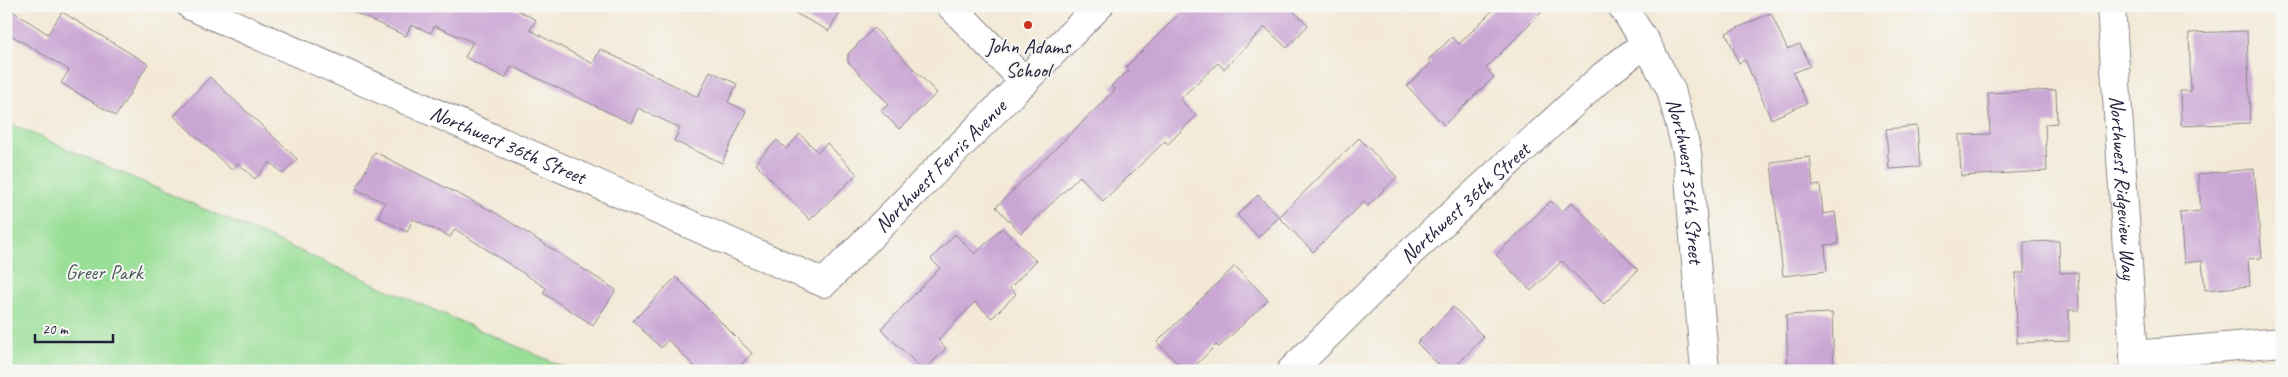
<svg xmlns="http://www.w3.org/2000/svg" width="2288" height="377" font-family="Caveat,sans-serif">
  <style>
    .green { fill: #9adf97; stroke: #5e8069 }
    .building { fill: #caa6d4 }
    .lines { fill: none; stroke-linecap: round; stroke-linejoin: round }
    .street-casing { stroke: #8a8688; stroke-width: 30 }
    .street { stroke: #fff; stroke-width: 28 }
    .poi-dot { fill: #c8321e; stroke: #f6f6f2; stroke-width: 2 }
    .labels { text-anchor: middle; stroke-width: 4; stroke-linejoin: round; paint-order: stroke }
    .poi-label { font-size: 21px; fill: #22223b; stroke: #f6f6f2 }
    .street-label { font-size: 21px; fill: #22223b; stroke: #f6f6f2 }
    .park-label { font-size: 21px; fill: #465b57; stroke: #f6f6f2 }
  </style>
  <rect width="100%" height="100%" fill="#f6f6f2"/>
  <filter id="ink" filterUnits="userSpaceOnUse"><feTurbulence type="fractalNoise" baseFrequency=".02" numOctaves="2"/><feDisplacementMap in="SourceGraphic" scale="10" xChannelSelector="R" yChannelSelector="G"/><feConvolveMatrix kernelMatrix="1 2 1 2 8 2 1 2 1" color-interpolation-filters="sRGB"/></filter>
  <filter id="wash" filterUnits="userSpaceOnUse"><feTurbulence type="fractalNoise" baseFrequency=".0096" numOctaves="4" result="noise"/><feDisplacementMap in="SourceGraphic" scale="20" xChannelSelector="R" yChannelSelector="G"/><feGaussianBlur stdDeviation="1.12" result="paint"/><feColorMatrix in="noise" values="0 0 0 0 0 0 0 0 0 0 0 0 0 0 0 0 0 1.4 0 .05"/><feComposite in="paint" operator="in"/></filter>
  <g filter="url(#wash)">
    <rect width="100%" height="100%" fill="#f3e9d6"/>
    <!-- green -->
    <path class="green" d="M6,122L573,371H6Z"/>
    <g id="blocks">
      <!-- building -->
      <path class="building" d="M340,6H510L536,20L530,30L593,64L600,49L698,97L710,71L737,84L728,102L746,111L722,163L674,141L680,128L638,108L631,123L512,66L505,78L465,57L473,42L434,26L431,33L411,25L406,36Z
        M782,6H843L829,31Z
        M1187,6H1288L1308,25L1287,48L1265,27L1224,69L1218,63L1180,99L1196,116L1168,144L1165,141L1103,201L1080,176L1021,233L996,207L1115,90L1111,86L1129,70L1126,67Z
        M1497,6H1548L1486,68L1494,77L1444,125L1407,86L1431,63L1428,60L1452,37L1459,44Z
        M6,7L48,34L62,12L148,64L116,116L61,83L69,70L6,32Z
        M1771,13L1787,49L1800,44L1810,66L1793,73L1807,103L1771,119L1745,60L1739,63L1726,33Z
        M874,28L937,93L899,129L881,111L889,104L848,62V54Z
        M2247,31L2250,123L2181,126L2180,91H2191L2189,33Z
        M210,77L297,159L283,174L270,162L255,179L238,163L232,170L174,116Z
        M2056,90L2057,123L2045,124L2047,171L1961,176L1959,135L1990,134L1988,93Z
        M1917,126L1920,167L1889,169L1886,129Z
        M800,134L818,152L827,143L857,174L810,220L755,163L777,140L786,149Z
        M1359,138L1397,177L1368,206L1364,202L1313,252L1279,217Z
        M375,152L496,213L616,290L593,325L543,293L546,288L455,229L450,237L413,219L407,232L378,217L385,203L356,189Z
        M1810,157L1813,186L1820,185L1823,214L1835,212L1839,244L1825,245L1827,271L1783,276L1771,162Z
        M2254,169L2262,258L2248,259L2250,286L2205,290L2202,261L2184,263L2180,213L2201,211L2198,174Z
        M1258,195L1279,217L1258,237L1237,215Z
        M1551,201L1562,212L1572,202L1638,270L1604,304L1562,261L1531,291L1496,255Z
        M1002,228L1036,261L1010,288L1016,294L992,318L975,302L938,340L946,348L924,371L881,329L940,268L931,259L955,234L975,254Z
        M2059,241L2060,273L2078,272L2079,310H2069V341L2017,343L2016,273H2024V242Z
        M1235,266L1268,300L1219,347L1216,345L1190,371H1185L1157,342Z
        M676,277L752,353L735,371H699L668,340L661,348L633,321Z
        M1453,307L1484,337L1451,371H1445L1417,343Z
        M1832,313L1834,371H1788L1786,315Z"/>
    </g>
  </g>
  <g filter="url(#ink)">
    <use href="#blocks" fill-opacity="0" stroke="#8a8688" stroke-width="1"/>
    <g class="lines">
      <!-- street casing -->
      <g class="street-casing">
        <g id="street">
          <path id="s1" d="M191,6L824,283L1099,6"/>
          <path d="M951,6L1025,82"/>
          <path id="s2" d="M1622,6L1646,43L1671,90L1687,152L1705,371"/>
          <path id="s3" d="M2111,6L2135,371"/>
          <path d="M2134,355L2282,342"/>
          <path id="s4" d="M1291,371L1410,253L1603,76L1646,43"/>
        </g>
      </g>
      <!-- street -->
      <use href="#street" class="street"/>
    </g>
  </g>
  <!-- markers -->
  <circle class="poi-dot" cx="1028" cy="25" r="5"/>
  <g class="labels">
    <!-- poi labels -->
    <g class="poi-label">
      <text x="1028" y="53">John Adams<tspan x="1028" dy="24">School</tspan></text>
    </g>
    <!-- street labels -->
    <g class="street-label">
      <text dy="7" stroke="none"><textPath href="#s1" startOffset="346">Northwest 36th Street</textPath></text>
      <text dy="7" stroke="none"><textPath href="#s1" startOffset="856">Northwest Ferris Avenue</textPath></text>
      <text dy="7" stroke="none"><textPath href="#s2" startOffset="190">Northwest 35th Street</textPath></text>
      <text dy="7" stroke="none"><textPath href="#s3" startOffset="182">Northwest Ridgeview Way</textPath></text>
      <text dy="7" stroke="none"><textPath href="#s4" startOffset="242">Northwest 36th Street</textPath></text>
    </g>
    <!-- park labels -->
    <g class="park-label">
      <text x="104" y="279">Greer Park</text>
    </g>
  </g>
  <!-- margin -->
  <rect width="2288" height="377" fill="none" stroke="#f6f6f2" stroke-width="25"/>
  <!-- scale -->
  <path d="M35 334v8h78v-8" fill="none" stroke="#22223b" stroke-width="2.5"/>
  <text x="42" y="334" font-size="15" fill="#22223b" stroke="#f6f6f2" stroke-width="4" paint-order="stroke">20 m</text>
</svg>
